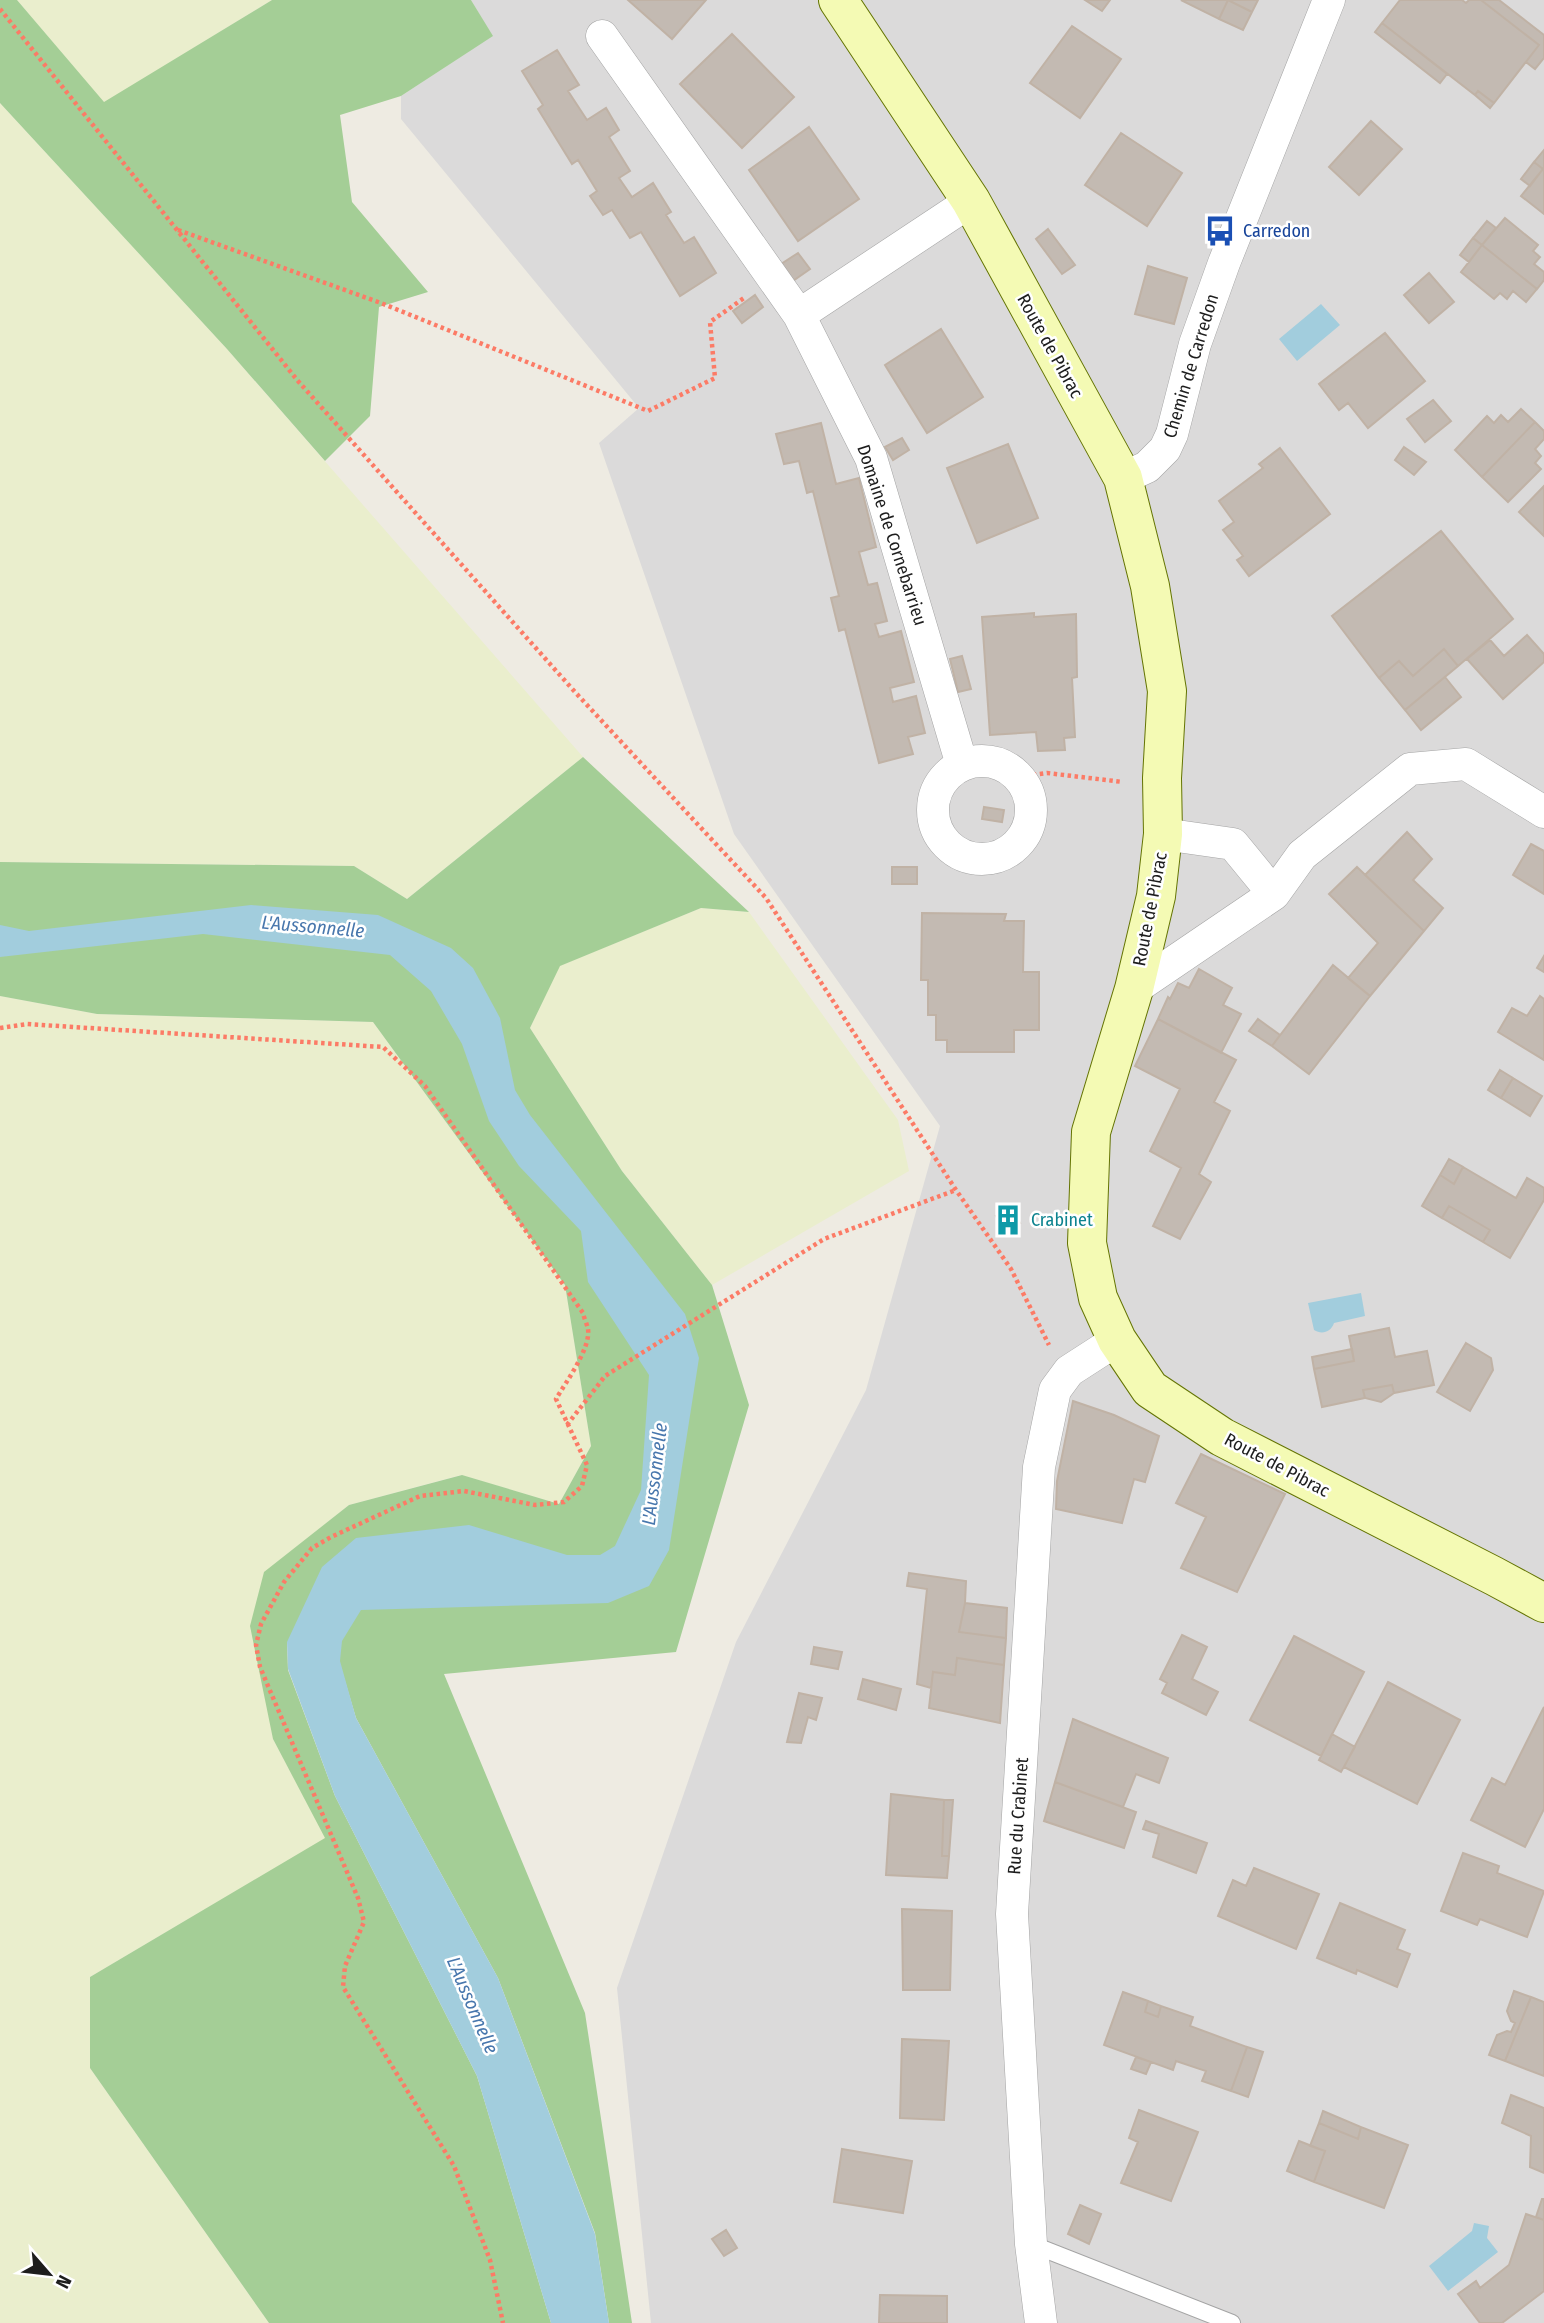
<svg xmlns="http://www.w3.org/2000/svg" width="1544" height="2323" font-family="'Fira Sans Condensed',sans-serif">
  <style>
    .residential { fill: #dbdada }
    .farmland { fill: #eaeecd }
    .forest { fill: #a4ce96 }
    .water { fill: #a2cddd }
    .building { fill: #c3bab2; stroke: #c0b2a5; stroke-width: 2 }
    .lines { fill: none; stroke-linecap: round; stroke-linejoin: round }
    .service-casing { stroke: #a4a4a4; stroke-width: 18 }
    .minor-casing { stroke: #a4a4a4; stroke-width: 33 }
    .secondary-casing { stroke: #647403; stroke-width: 40 }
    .path { stroke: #fc7b66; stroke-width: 4.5; stroke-dasharray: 3.5 3.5; stroke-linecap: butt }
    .service { stroke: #fff; stroke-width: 16 }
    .minor { stroke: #fff; stroke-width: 32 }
    .secondary { stroke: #f4fab4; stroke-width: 38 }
    .labels { text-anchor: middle; stroke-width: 5; stroke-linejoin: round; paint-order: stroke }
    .transit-label { font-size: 18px; fill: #164399; stroke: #fff; text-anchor: start }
    .street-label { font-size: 18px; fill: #1d1d1d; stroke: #fff }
    .culture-label { font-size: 18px; fill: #0d838f; stroke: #fff; text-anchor: start }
    .water-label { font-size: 19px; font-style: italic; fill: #4877ad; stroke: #fff }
  </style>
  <rect width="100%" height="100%" fill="#eeebe2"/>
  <!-- residential -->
  <path class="residential" d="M471,0H1544V2323H651L617,1988L736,1642L866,1390L940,1126L734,834L599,443L639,408L401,119V96L492,36Z"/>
  <!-- farmland -->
  <path class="farmland" d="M17,0H272L104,103Z
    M0,103L227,349L583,757L407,899L354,866L0,862Z
    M701,908L749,912L898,1120L909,1171L712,1285L622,1171L530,1028L559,966Z
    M0,996L97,1014L373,1022L565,1285L591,1446L559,1504L461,1475L349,1505L265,1572L273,1739L326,1838L90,1977V2068L269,2323H0Z"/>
  <!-- forest -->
  <path class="forest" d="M0,0H17L104,102L272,0H471L493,36L401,96L340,115L352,202L428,292L379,307L370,416L325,461L227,349L0,103Z
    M583,757L749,912L701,908L560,966L530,1028L622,1171L712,1285L749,1405L676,1652L444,1674L585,2013L632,2323H609L595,2233L498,1978L356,1718L339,1661L287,1642L288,1670L335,1796L477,2076L551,2323H269L90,2068V1977L325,1838L273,1739L250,1626L264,1572L349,1505L462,1475L559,1504L591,1446L565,1285L373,1022L97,1014L0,996V862L354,866L407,899Z"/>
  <!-- water -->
  <path class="water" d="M1321,304L1340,325L1297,361L1279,339Z
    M251,905L378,915L451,948L473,968L500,1018L515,1090L530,1115L685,1314L699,1358L669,1550L649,1586L608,1603L361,1610L342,1641L340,1661L356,1718L498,1978L595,2234L609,2323H551L477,2076L335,1796L288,1669L287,1642L322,1567L356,1538L469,1525L567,1555H600L615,1546L641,1490L649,1375L588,1282L581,1231L519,1166L489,1121L462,1044L431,991L390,955L203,934L0,957V925L29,931Z
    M1361,1293L1365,1316L1334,1323C1331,1332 1322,1335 1314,1330L1308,1303Z
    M1474,2223L1489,2226L1487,2238L1498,2252L1448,2291L1429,2266L1472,2231Z"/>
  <!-- building -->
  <path class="building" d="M628,0H706L672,39Z
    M1085,0H1110L1102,11Z
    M1181,0H1258L1252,12L1228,0L1219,19Z
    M1228,0L1252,12L1243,30L1219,19Z
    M1400,0H1462L1466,3L1469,0H1481L1539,45L1494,103L1478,91L1475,95L1382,23Z
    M1481,0H1499L1544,35V58L1535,69L1526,62L1539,45Z
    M1382,23L1447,74L1440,83L1375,32Z
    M1072,26L1121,59L1080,118L1030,83Z
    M732,34L794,97L742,148L680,84Z
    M557,50L579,85L568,91L587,120L606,108L619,130L609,137L630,171L619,178L632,197L653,183L671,212L666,215L684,243L694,237L716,273L680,296L641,232L630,238L612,210L603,215L590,196L597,191L578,160L572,164L538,109L543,105L522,71Z
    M1478,91L1494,103L1490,108L1475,95Z
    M1371,121L1402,149L1359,195L1329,167Z
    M809,127L859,199L798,241L749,170Z
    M1121,133L1182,173L1147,226L1085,185Z
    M1544,150V167L1543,169L1534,162Z
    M1534,162L1543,169L1530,186L1521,179Z
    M1543,169H1544V214L1521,196Z
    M1505,218L1538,245L1533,251L1540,257L1534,264L1544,272V280L1537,289L1482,245Z
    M1487,221L1496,228L1482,245L1473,238Z
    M1048,229L1075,265L1062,274L1036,239Z
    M1473,238L1482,245L1469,262L1460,255Z
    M1482,245L1537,289L1526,302L1513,291L1507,299L1500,293L1494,299L1461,272Z
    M798,253L810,269L787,285L775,268Z
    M1148,266L1187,278L1174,324L1135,314Z
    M1429,273L1454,302L1429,323L1404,295Z
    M755,295L763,307L742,323L733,311Z
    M941,329L983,397L927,433L885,365Z
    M1385,333L1425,381L1368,428L1348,403L1339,410L1319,384Z
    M1433,400L1451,421L1425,442L1407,419Z
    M1521,409L1535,422L1482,477L1455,450L1487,416L1494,423L1501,415L1508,422Z
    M1535,422L1544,431V439L1535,449L1541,456L1535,463L1541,469L1508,502L1482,477Z
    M821,423L836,484L859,478L876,547L859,552L868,585L877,583L887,621L875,624L879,637L901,631L914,682L890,688L893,702L916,696L925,733L908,737L913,754L879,763L845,629L839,631L831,598L839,596L813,491L807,493L799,461L784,464L776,434Z
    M902,438L909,450L893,460L885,447Z
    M1008,444L1038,518L977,543L947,468Z
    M1404,447L1426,462L1414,475L1395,460Z
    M1280,448L1330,514L1249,576L1237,560L1243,556L1223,530L1234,522L1219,501L1263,468L1259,464Z
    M1544,486V536L1519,512Z
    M1441,531L1513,619L1458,666L1444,649L1413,676L1399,661L1379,678L1332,616Z
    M1034,613V617L1076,614L1077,677L1072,678L1075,737L1064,738L1065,750L1038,751L1036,732L990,735L982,617Z
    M1527,635L1544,654V662L1503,699L1467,659L1490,640L1504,656Z
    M1444,649L1458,666L1405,710L1379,678L1399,661L1413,676Z
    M962,656L971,689L958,692L950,659Z
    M1445,677L1461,697L1421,730L1405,710Z
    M984,807L1004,810L1002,822L982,819Z
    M1407,832L1432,859L1413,880L1443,908L1424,931L1365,875Z
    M1531,844L1544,851V894L1513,875Z
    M892,867H917V884H892Z
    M1357,867L1424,931L1370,996L1348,978L1378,943L1329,894Z
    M922,913L1006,914L1004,921H1024L1023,972H1039V1030H1014V1052H947V1040H936V1015H928V980H921Z
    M1544,956V972L1537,968Z
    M1333,965L1370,996L1309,1074L1272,1046Z
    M1199,969L1232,988L1223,1005L1241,1014L1221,1053L1158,1019L1168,997L1170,999L1178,983L1189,988Z
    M1540,996L1544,999V1060L1498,1032L1512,1008L1527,1016Z
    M1158,1019L1236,1060L1214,1102L1230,1111L1199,1174L1211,1182L1180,1239L1153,1226L1181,1168L1150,1151L1180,1089L1135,1066Z
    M1258,1019L1280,1035L1272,1046L1249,1031Z
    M1500,1070L1513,1078L1501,1098L1488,1090Z
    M1513,1078L1542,1096L1530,1116L1501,1098Z
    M1449,1159L1463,1167L1454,1184L1440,1175Z
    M1463,1167L1516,1198L1527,1178L1544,1188V1200L1510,1258L1483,1242L1490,1230L1449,1206L1442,1218L1422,1206L1440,1175L1454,1184Z
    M1449,1206L1490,1230L1483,1242L1442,1218Z
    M1011,1208L1020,1223L1005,1232L996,1216Z
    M1389,1328L1395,1357L1427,1351L1434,1385L1394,1393L1392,1385L1363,1390L1365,1398L1322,1407L1314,1369L1354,1361L1349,1336Z
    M1466,1343L1491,1358L1493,1370L1470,1411L1437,1392Z
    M1352,1349L1354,1361L1314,1369L1312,1357Z
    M1392,1385L1394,1393L1381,1402L1365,1398L1363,1390Z
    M1073,1401L1114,1415L1159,1436L1145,1482L1134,1479L1122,1523L1056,1509L1057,1481Z
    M1201,1454L1285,1494L1237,1592L1181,1568L1206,1517L1176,1503Z
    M909,1573L966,1581L965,1603L959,1632L1006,1638L1004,1665L957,1658L955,1675L933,1672L931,1688L917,1684L927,1589L907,1586Z
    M965,1603L1007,1608L1006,1638L959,1632Z
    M1182,1635L1207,1647L1192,1679L1218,1692L1206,1715L1162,1693L1167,1683L1160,1679Z
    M1294,1636L1364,1672L1321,1756L1250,1720Z
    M814,1647L842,1652L838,1669L811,1664Z
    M957,1658L1004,1665L1000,1723L929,1708L933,1672L955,1675Z
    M863,1679L901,1689L896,1710L858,1699Z
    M1388,1682L1460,1720L1417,1804L1344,1767Z
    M799,1693L822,1698L816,1720L808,1717L801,1743L787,1742Z
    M1544,1707V1809L1525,1847L1471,1820L1492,1778L1505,1785Z
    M1073,1719L1168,1758L1159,1783L1136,1774L1123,1807L1055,1782Z
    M1332,1734L1355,1747L1341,1772L1319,1760Z
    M1055,1782L1136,1812L1124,1848L1044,1821Z
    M891,1794L944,1800L942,1856H949L947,1878L886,1875Z
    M944,1800H953L949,1856H942Z
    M1146,1821L1207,1843L1196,1873L1153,1857L1159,1834L1143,1829Z
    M1463,1853L1499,1866L1497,1873L1544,1891L1527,1937L1480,1919L1477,1925L1441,1911Z
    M1254,1868L1319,1894L1296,1949L1218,1916L1233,1880L1246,1886Z
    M1340,1903L1405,1930L1397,1949L1410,1954L1397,1987L1357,1970L1356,1974L1317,1958Z
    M902,1909L952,1911L950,1990H903Z
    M1514,1991L1531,1997L1505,2061L1489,2055L1497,2035L1507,2031L1511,2032L1515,2023L1511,2021L1507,2011Z
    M1123,1992L1148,2001L1145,2012L1158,2017L1161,2006L1193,2017L1190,2026L1247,2047L1231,2091L1202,2081L1206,2071L1176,2061L1173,2070L1104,2045Z
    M1531,1997L1544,2002V2076L1505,2061Z
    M1148,2001L1161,2006L1158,2017L1145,2012Z
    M902,2039L949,2041L944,2120L900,2118Z
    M1247,2047L1263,2052L1248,2097L1231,2091Z
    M1136,2057L1151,2062L1146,2074L1131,2069Z
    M1511,2095L1544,2108V2173L1530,2167L1531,2136L1502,2123Z
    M1139,2110L1198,2132L1171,2201L1121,2183L1138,2142L1129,2138Z
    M1323,2111L1361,2127L1358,2139L1319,2123Z
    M1319,2123L1358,2139L1361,2127L1408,2145L1384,2208L1314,2182L1325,2151L1310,2146Z
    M1299,2141L1325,2151L1314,2182L1287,2171Z
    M842,2149L912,2161L903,2213L834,2202Z
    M1542,2199H1544V2220L1536,2217Z
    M1080,2205L1101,2214L1089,2244L1068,2234Z
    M1526,2214L1544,2220V2291L1502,2323H1480L1458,2294L1476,2281L1480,2288L1509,2265Z
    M726,2230L737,2248L724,2256L712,2239Z
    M880,2295L947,2296V2323H879Z"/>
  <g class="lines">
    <!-- service casing -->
    <g class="service-casing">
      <path id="service" d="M1031,2244L1232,2323"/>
    </g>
    <!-- minor casing -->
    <g class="minor-casing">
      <path id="minor" d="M602,36L799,315L971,201
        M799,315L871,458L962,765
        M1123,478L1147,467L1165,449L1172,434L1195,344L1224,263L1329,0
        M933 810a49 49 0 1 1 98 0a49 49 0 1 1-98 0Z
        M1163,834L1233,844L1274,894
        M1134,989L1274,894L1302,855L1410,769L1466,764L1544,812
        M1041,2323L1031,2244L1012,1914L1039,1467L1055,1390L1069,1371L1117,1340"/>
    </g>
    <!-- secondary casing -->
    <g class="secondary-casing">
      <path id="secondary" d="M838,0L971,201L1123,478L1150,586L1167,691L1162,778L1163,834L1156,896L1134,989L1091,1132L1087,1243L1098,1298L1117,1340L1150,1389L1222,1437L1494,1576L1544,1603"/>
    </g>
    <!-- path -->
    <path class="path" d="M0,9L298,381L575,692L766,898L956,1190L1011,1269L1049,1345
      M178,230L381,303L648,411L715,378L710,322L744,298
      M1019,777L1047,773L1123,782
      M0,1028L27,1024L383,1047L425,1086L583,1313C584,1318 587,1324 588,1329C591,1348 566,1382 556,1399L587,1465L582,1486L564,1502L535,1505L464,1491L420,1496L331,1537L312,1548L284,1582L261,1624L256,1645L260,1667L358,1898L364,1922L345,1966L343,1987L454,2166L490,2260L503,2323
      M567,1425L605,1376L824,1239L956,1190"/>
    <!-- service -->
    <use href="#service" class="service"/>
    <!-- minor -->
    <use href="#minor" class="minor"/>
    <!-- secondary -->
    <use href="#secondary" class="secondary"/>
  </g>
  <!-- icons -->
  <defs>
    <g id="bus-bare" transform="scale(2.415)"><path d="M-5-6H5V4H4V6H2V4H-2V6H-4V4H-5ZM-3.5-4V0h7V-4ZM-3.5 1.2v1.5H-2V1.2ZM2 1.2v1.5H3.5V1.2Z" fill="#1a4fb4" stroke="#fff" stroke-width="2.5" paint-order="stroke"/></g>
    <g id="building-bare" transform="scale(2.415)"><path d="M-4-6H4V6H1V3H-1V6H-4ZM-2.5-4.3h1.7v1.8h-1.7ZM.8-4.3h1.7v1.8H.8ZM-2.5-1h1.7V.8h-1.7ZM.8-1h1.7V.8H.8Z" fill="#0f9aa8" stroke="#fff" stroke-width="2.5" paint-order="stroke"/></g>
  </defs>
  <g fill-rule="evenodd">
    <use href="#bus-bare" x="1220" y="231"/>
    <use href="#building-bare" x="1008" y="1220"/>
  </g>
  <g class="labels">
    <!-- transit labels -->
    <g class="transit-label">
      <text x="1243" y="237">Carredon</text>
    </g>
    <!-- street labels -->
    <g class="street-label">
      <text transform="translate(1050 346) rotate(61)" y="6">Route de Pibrac</text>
      <text transform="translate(1191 366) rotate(-73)" y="6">Chemin de Carredon</text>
      <text transform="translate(892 535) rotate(72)" y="6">Domaine de Cornebarrieu</text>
      <text transform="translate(1150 909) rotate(-79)" y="6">Route de Pibrac</text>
      <text transform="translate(1277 1465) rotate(28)" y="6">Route de Pibrac</text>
      <text transform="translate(1018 1816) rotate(-86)" y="6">Rue du Crabinet</text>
    </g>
    <!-- culture labels -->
    <g class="culture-label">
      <text x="1031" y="1226">Crabinet</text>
    </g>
    <!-- water labels -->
    <g class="water-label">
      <text transform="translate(313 926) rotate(5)" y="7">L'Aussonnelle</text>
      <text transform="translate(654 1474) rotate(-83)" y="7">L'Aussonnelle</text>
      <text transform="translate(473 2005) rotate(67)" y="7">L'Aussonnelle</text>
    </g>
  </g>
  <!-- north arrow -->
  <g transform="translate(49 2274) rotate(118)" stroke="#ffffff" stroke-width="5" paint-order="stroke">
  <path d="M0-5L12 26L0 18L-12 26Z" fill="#1d1d1d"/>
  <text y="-10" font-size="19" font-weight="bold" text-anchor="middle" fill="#1d1d1d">N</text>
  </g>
</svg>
